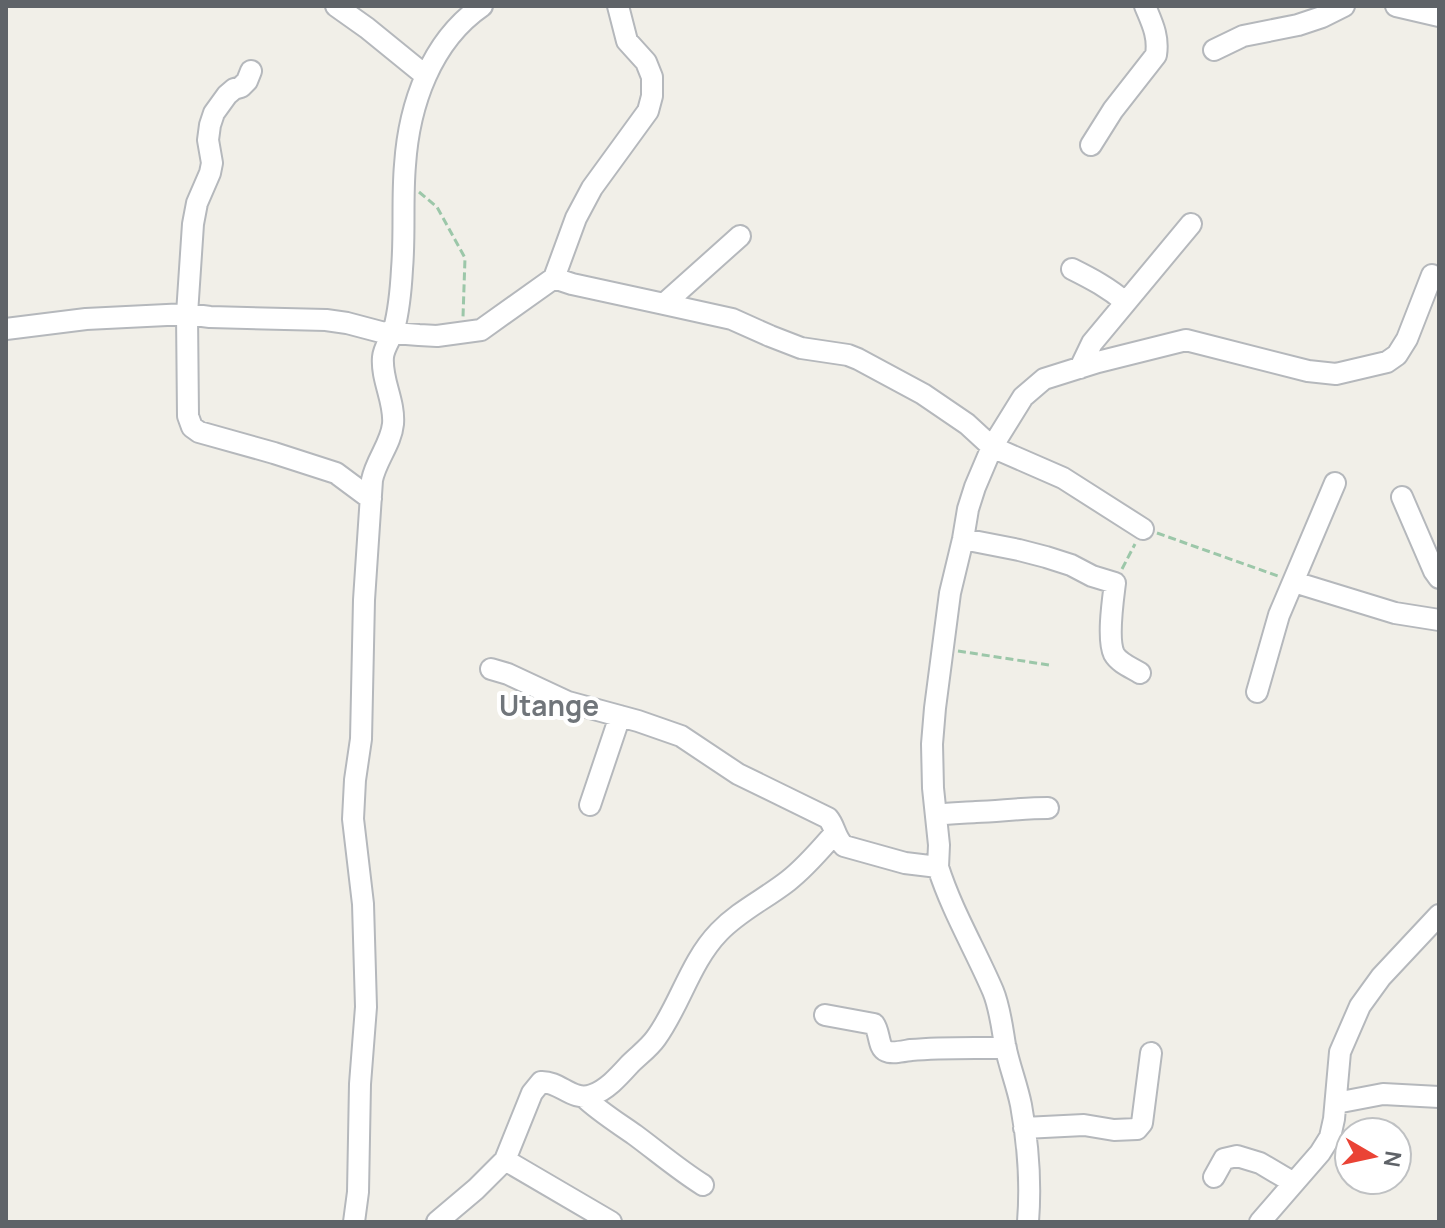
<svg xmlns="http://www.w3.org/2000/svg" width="1445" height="1228" font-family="Manrope,sans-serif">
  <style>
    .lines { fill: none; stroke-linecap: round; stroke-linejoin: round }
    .minor-casing { stroke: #b5b8bc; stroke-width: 24 }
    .path { stroke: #9cc7a9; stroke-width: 3; stroke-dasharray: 8 4; stroke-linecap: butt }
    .minor { stroke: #fff; stroke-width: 20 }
    .labels { text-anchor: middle; stroke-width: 8; stroke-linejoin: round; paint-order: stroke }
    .quarter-label { font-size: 28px; font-weight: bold; fill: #70757a; stroke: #fff }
  </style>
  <rect width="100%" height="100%" fill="#f1efe8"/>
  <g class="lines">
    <!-- minor casing -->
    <g class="minor-casing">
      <path id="minor" d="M336,6L367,28L426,76
        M1396,6L1439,16
        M1214,50L1243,36L1298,25L1322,17L1344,6
        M251,71L247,81L241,87L234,89L227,95L214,113L210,125L208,140L212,163L210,173L197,203L193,224L187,314L210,317L326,320L347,323L381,332L419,335L437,336L481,330L554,278L576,218L592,188L648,111L652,96V77L646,62L627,41L618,6
        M1091,145L1113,110L1156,55C1159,36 1152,23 1145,6
        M1072,269C1092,279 1109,288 1125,302
        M554,278L572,284L664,304L740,236
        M664,304L732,319L770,336L801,348L848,355L858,359L923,394L967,424L992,447L1063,478L1143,529
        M6,329L86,319L187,314L188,416L192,427L199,432L274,453L336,473L371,499
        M1080,368L1092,343L1191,224
        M1402,497L1434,571L1439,578
        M963,539L1019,550L1046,557L1071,565L1092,576L1115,583C1113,599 1107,639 1114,654C1119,663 1132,668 1140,673
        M1294,582L1395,613L1439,620
        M491,669L508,674L568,702L638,721L681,736L738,774L828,818C835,826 835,838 844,846L905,863L938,867C952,911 975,949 993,991C1000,1008 1002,1027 1005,1045C1009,1065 1017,1085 1021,1105C1028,1143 1031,1184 1028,1222
        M1257,692L1279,615L1335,483
        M590,805L620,716
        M936,815C950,813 962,813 976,812C1000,811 1024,808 1048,808
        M938,867L939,845L933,788L932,744L935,708L950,593L963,539L968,509L975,487L992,447L1023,397L1044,379L1098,362L1186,340L1308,371L1336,374L1387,362L1397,355L1407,339L1432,275
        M825,1015L874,1024C880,1032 878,1048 886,1051C892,1054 904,1051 911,1050C942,1047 974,1048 1006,1048
        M584,1097C600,1112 618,1123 635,1135C658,1152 679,1170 703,1185
        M1336,1103L1383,1094L1439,1097
        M1024,1128L1084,1125L1114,1130L1137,1129L1142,1123L1151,1053
        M505,1160L611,1222
        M1214,1177L1224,1159L1237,1156L1260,1163L1294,1183
        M354,1222L358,1192L360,1084L366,1007L363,904L353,819L355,780L361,739L364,600L372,480C376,460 391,444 393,424C395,401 381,380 383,357C384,347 391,339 394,329C399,310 401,288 402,269C405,234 402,199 405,165C409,105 431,41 482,6
        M437,1222L476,1189L505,1160L532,1093L541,1082C560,1081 572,1102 592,1095C607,1090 620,1075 630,1064C639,1055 649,1048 656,1038C680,1005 690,962 719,932C739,911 765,899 788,881C806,867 820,850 835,833
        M1260,1222L1320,1153L1330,1137L1334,1119L1340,1052L1360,1006L1381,977L1439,915"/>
    </g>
    <!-- path -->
    <path class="path" d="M419,192L437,207L465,258L463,317
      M1157,533L1278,576
      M1122,569L1135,544
      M958,651L1049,665"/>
    <!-- minor -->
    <use href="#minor" class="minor"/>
  </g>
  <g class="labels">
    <!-- quarter labels -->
    <g class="quarter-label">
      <text x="549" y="716">Utange</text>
    </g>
  </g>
  <!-- border -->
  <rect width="1445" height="1228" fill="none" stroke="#5f6368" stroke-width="16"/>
  <!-- north arrow -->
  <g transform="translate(1373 1156) rotate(99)"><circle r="38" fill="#ffffff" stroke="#bfc1c3" stroke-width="2"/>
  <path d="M0-6L14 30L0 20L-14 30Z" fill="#ea4335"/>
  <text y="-12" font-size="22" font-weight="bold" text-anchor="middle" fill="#5f6368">N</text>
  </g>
</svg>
